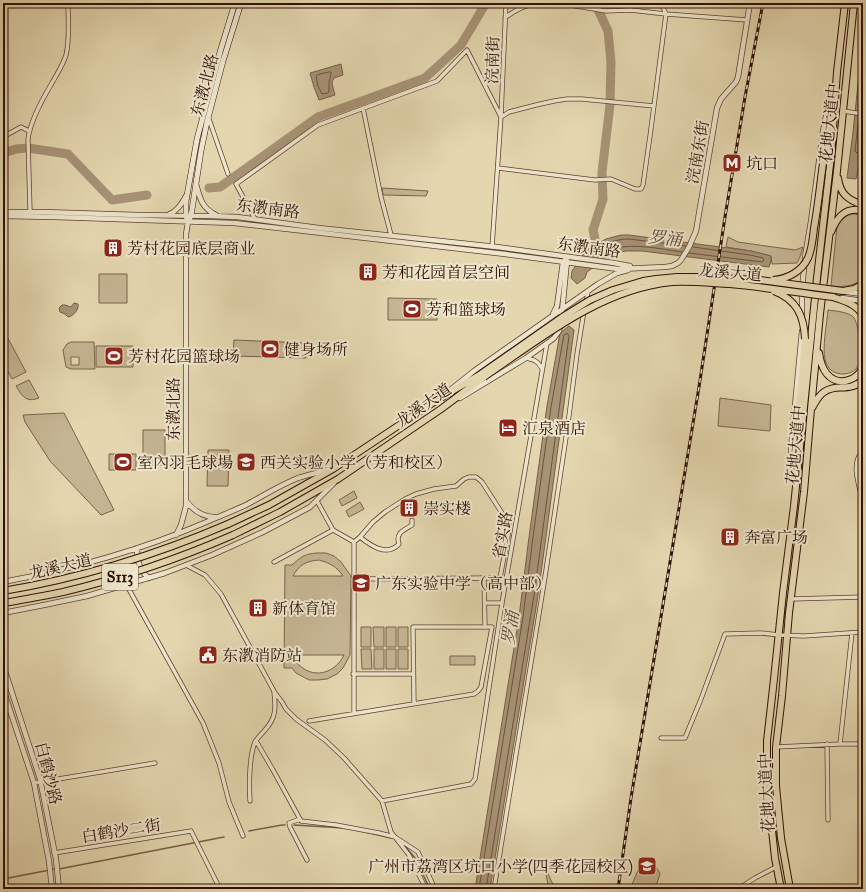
<svg xmlns="http://www.w3.org/2000/svg" width="866" height="892" font-family="'IM FELL Great Primer','Noto Serif SC',serif">
  <style>
    .green { fill: #c5b593; stroke: #7a624c; fill-rule: evenodd }
    .water { fill: #a79376; stroke: #775f48 }
    .lines { fill: none; stroke-linecap: round; stroke-linejoin: round }
    .shore { stroke: #6c523d; stroke-width: 1 }
    .stream { stroke: #775f48; stroke-width: 1.5 }
    .river { stroke: #a79376; stroke-width: 9 }
    .minor-casing { stroke: #5d422f; stroke-width: 5 }
    .tertiary-casing { stroke: #5d422f; stroke-width: 6 }
    .secondary-casing { stroke: #301004; stroke-width: 6 }
    .primary-casing { stroke: #301004; stroke-width: 8 }
    .minor { stroke: #ede5cc; stroke-width: 3.5 }
    .tertiary { stroke: #ede5cc; stroke-width: 4.5 }
    .secondary { stroke: #ede5cc; stroke-width: 5 }
    .primary { stroke: #e4d7b0; stroke-width: 6 }
    .rail-casing { stroke: #301004; stroke-width: 3 }
    .rail { stroke: #ede5cc; stroke-width: 1.5; stroke-dasharray: 4.5; stroke-linecap: butt }
    .primary-bridge-casing { stroke: #301004; stroke-width: 8; stroke-linecap: butt }
    .primary-bridge { stroke: #e4d7b0; stroke-width: 6 }
    .labels { text-anchor: middle; stroke-width: 4; stroke-linejoin: round; paint-order: stroke }
    .shield { fill: #ede5cc; stroke: #695040; stroke-width: 1 }
    .shield-label { font-size: 15px; font-weight: bold; fill: #301004 }
    .street-label { font-size: 16px; fill: #301004; stroke: #ede5cc }
    .poi-label { font-size: 16px; fill: #301004; stroke: #ede5cc; text-anchor: start }
    .water-label { font-size: 17px; font-style: italic; fill: #604432; stroke: #ede5cc }
  </style>
  <rect width="100%" height="100%" fill="#e4d7b0"/>
  <filter id="stains"><feTurbulence type="fractalNoise" baseFrequency=".005" numOctaves="4"/><feColorMatrix values="0 0 0 0 .2 0 0 0 0 .09 0 0 0 0 .02 0 0 0 .5 -.17"/></filter>
  <radialGradient id="worn" r=".72"><stop offset=".6" stop-color="#630" stop-opacity="0"/><stop offset="1" stop-color="#630" stop-opacity=".3"/></radialGradient>
  <!-- green -->
  <path class="green" d="M382,188L428,191L426,196L383,195Z
    M854,214L863,216V278C854,287 842,287 831,286L837,226C842,218 846,215 854,214Z
    M728,237L738,242L759,245L795,250L803,247L800,257L797,263L772,264L771,256L751,251L726,247Z
    M99,274H127V303H99Z
    M388,298L437,299V320H388Z
    M828,310C835,311 850,312 854,318C856,320 860,336 860,339C861,345 860,365 856,369C850,375 838,376 831,370C828,368 826,363 825,359C822,348 827,323 828,310Z
    M3,329L26,372L12,379L3,362Z
    M234,340L307,343L306,358L233,356Z
    M71,342H94L95,369H71L66,367L63,350L67,344ZM71,357H79V365H71Z
    M96,346H133V367H96Z
    M29,380L39,398C26,403 22,396 16,386Z
    M720,398L771,405L770,431L718,426Z
    M64,413L114,510L101,515L50,461L25,422L23,415Z
    M143,430H165V465H143Z
    M208,450H229L228,486H207Z
    M109,454H136V470H109Z
    M354,491L357,498L342,506L339,500Z
    M360,502L364,509L349,517L346,511Z
    M317,553H326L334,556L341,562L351,576L350,655L343,668L337,674L327,679L318,680H309L296,673L292,668H284L285,565H292C301,557 304,554 317,553ZM319,560C330,563 337,567 343,576H293C299,565 306,561 319,560ZM292,655H344C335,674 312,680 297,663C295,661 294,658 292,655Z
    M361,627H371V647H361Z
    M373,627H384V647H374Z
    M386,627H396V647H386Z
    M398,627H408V647H398Z
    M361,649H371L372,669H362Z
    M374,649H384V669H374Z
    M386,649H396V669H386Z
    M398,649H408V669H398Z
    M450,656H475V665H450Z
    M544,865L555,889H549Z
    M642,865C652,863 656,865 660,874L655,889H630L639,868Z"/>
  <!-- water -->
  <path class="water" d="M863,36V146L856,179L847,178L853,132Z
    M341,64L343,75L334,78L332,82L333,88L335,95L319,100L314,87L310,73Z
    M621,235H629L751,251L771,256V261L769,267L642,251H626L611,254L587,272L585,278L577,284L571,278L572,271L586,250L606,239Z
    M74,303L78,304C79,309 74,316 68,317L65,314L60,312L59,308L62,305H65L71,307Z
    M569,326L574,330L538,595L490,889H475L519,617L529,537L547,406L560,333Z"/>
  <g class="lines">
    <!-- shore -->
    <path class="shore" d="M329,72H331V74L329,82V92L328,93L322,94L318,86L316,76L317,75Z
      M859,116L855,151L857,153L860,151L863,150
      M689,253L762,262L764,260L763,258L750,255L693,247
      M587,256C595,245 616,239 629,239L686,246
      M599,258C603,255 606,252 610,250C631,242 660,249 682,252
      M479,889L523,617L533,537L551,407L563,340L564,335L567,333L569,336L534,595L486,889"/>
    <!-- stream -->
    <path class="stream" d="M294,825L344,828
      M249,831L282,825H285
      M361,831L391,838
      M404,845L415,858L430,889
      M59,869L224,837
      M3,879L55,869"/>
    <!-- river -->
    <path class="river" d="M595,3L608,31L611,62L610,105L602,172L603,199L593,230L598,252
      M3,153L16,149L28,148L68,154L112,200L147,195
      M209,188L220,187L318,117L425,78L461,45L486,3"/>
    <!-- minor casing -->
    <g class="minor-casing">
      <path id="minor" d="M558,3L606,11L630,10L666,14L747,20
        M505,18C516,9 525,5 538,3
        M363,108L381,197L391,235
        M843,111L863,114
        M501,116L506,3
        M501,117L509,112L536,105L554,101L567,99H582L654,106
        M209,119L228,174
        M3,137L21,127L29,131
        M498,168L595,180L611,179L635,189H641L643,185L650,136L666,14L661,3
        M30,211L28,139C30,123 43,98 52,83C57,74 63,65 66,55C70,40 68,19 68,3
        M255,219L236,184L318,125L437,81L467,50L501,117L492,247
        M586,303L588,291
        M526,358C535,360 538,361 542,369
        M863,452H862C850,464 860,488 863,502
        M317,501L333,530L354,542V713
        M360,537C371,546 387,557 399,544C395,533 404,530 412,525V520
        M354,542L360,537L373,522L385,512L405,499L416,494L434,489L456,486L464,479L469,477H476L482,482L509,524L508,536L500,578H484
        M274,562L333,530
        M186,565L205,575L221,594L275,693L282,702L286,709L296,719L325,740L344,758L382,801L391,832L409,855L426,889
        M354,579L484,578L485,627H413L414,703
        M126,584L203,723L219,763L229,802L243,836
        M791,599L863,597
        M485,603H502
        M353,674H413
        M309,721L474,694L478,691L481,687L492,627H485
        M661,738H685L701,699L725,634L761,633L779,635L804,636L863,632
        M256,741L273,770L301,821L336,825L379,833L395,837L418,852L435,889
        M827,744L828,820
        M840,744L852,633
        M776,747L840,744H863
        M34,783L155,763
        M250,801C249,785 249,757 255,742C257,738 262,734 265,730C276,718 276,708 274,692
        M382,801L471,784L475,779L502,603L547,343
        M300,819L289,823L290,827L307,860
        M54,853L191,831L220,889
        M494,889L545,577L567,431L577,354L584,311
        M738,889L755,878L776,867"/>
    </g>
    <!-- tertiary casing -->
    <g class="tertiary-casing">
      <path id="tertiary" d="M196,184C200,199 202,208 216,215
        M3,212H43L138,215L212,216L237,217L319,228L497,247L614,263L630,266
        M168,215C177,211 181,205 186,196
        M3,216L54,217L234,223L505,254L618,269L665,267L672,266L678,263L681,260L689,247L696,231L717,108L721,99L736,82L738,77L750,3
        M847,292L863,294
        M842,298L863,301
        M553,314L557,306L563,262L565,260
        M802,318V290L805,257L811,221L823,131L826,116L834,92
        M449,391L474,371L598,284L617,273L628,270
        M460,398L526,358L550,341L554,338L559,331L561,322L567,261
        M795,483L791,468V448L802,331
        M186,501C193,510 203,517 215,517
        M176,535L181,525L186,506V234L188,222
        M137,548C137,559 140,572 149,578
        M3,582C73,569 139,551 204,523C218,517 233,511 246,505C263,496 280,485 298,478C307,475 317,473 327,470
        M3,613L44,605L87,596L165,573L212,555L263,532L310,507L334,483
        M3,665L40,779L56,859L59,889
        M3,689L34,783L49,861L52,889"/>
    </g>
    <!-- secondary casing -->
    <g class="secondary-casing">
      <path id="secondary" d="M188,222L191,216L201,151L207,122L223,61L241,3
        M188,222L186,216V201L197,139L220,52L235,3"/>
    </g>
    <!-- primary casing -->
    <g class="primary-casing">
      <path id="primary" d="M823,163L830,119
        M838,178C840,194 848,200 863,205
        M831,232C837,217 846,206 863,211
        M843,291L854,289L863,284
        M833,297C844,301 857,304 863,316
        M819,353C820,360 822,368 827,374C838,387 858,381 863,366
        M812,408C815,403 818,396 824,392C836,383 849,393 863,380
        M797,433L805,339
        M228,524L269,505L333,469L434,402L481,374
        M233,535L280,512L338,479L441,409L484,377
        M781,889L775,858L767,784V741L774,679L783,593L794,506L817,278L831,156L837,72L845,3
        M790,889L781,838L776,786V747L782,696L789,613L804,492L811,409L820,314L837,171L854,3"/>
    </g>
    <!-- minor -->
    <use href="#minor" class="minor"/>
    <!-- tertiary -->
    <use href="#tertiary" class="tertiary"/>
    <!-- secondary -->
    <use href="#secondary" class="secondary"/>
    <!-- primary -->
    <use href="#primary" class="primary"/>
    <!-- rail casing -->
    <g class="rail-casing">
      <path id="rail" d="M618,889L631,798L699,387L725,217L745,97L763,3"/>
    </g>
    <!-- rail -->
    <use href="#rail" class="rail"/>
    <!-- primary-bridge casing -->
    <g class="primary-bridge-casing">
      <path id="primary-bridge" d="M773,280C788,279 802,271 808,258C812,249 813,237 814,228C818,206 820,185 823,163
        M774,291C797,300 804,316 805,339
        M481,374L564,316L590,300L613,290L643,281L656,279L677,277H695L760,280L843,291
        M484,377C541,338 601,289 672,282C691,281 711,283 730,284C764,287 798,293 833,297
        M3,591C81,578 156,555 228,524
        M3,603C23,600 43,596 63,592C122,578 178,559 233,535"/>
    </g>
    <!-- primary-bridge -->
    <use href="#primary-bridge" class="primary-bridge"/>
  </g>
  <!-- icons -->
  <defs>
    <g id="metro-square" transform="scale(1)"><rect x="-9" y="-9" width="18" height="18" rx="4" fill="#8f2418" stroke="#ede5cc"/><path d="M-5.5 5V-5H-3L0 0L3-5H5.5V5H3V-.5L0 4L-3-.5V5Z" fill="#fff"/></g>
    <g id="building-square" transform="scale(1)"><rect x="-9" y="-9" width="18" height="18" rx="4" fill="#8f2418" stroke="#ede5cc"/><path d="M-4-6H4V6H1V3H-1V6H-4ZM-2.5-4.3h1.7v1.8h-1.7ZM.8-4.3h1.7v1.8H.8ZM-2.5-1h1.7V.8h-1.7ZM.8-1h1.7V.8H.8Z" fill="#fff"/></g>
    <g id="stadium-square" transform="scale(1)"><rect x="-9" y="-9" width="18" height="18" rx="4" fill="#8f2418" stroke="#ede5cc"/><path d="M0-5a6.5 5 0 1 0 0 10a6.5 5 0 1 0 0-10ZM-3.5-1.8h7v3.6h-7Z" fill="#fff"/></g>
    <g id="hotel-square" transform="scale(1)"><rect x="-9" y="-9" width="18" height="18" rx="4" fill="#8f2418" stroke="#ede5cc"/><path d="M-6-4.5h1.5V1H6V5H4.5V3h-9V5H-6ZM-4 0a1.8 1.8 0 1 1 3.6 0ZM.5 0V-2.5h3Q6-2.5 6 0Z" fill="#fff"/></g>
    <g id="school-square" transform="scale(1)"><rect x="-9" y="-9" width="18" height="18" rx="4" fill="#8f2418" stroke="#ede5cc"/><path d="M0-5L7-2L0 1L-7-2ZM-4 1L0 2.5L4 1V4Q0 6-4 4Z" fill="#fff"/></g>
    <g id="civic-square" transform="scale(1)"><rect x="-9" y="-9" width="18" height="18" rx="4" fill="#8f2418" stroke="#ede5cc"/><path d="M-.6-6.5H3V-4.5H.6V-3L4-1V1h2V6H-6V1h2V-1L-.6-3ZM-1.2 2.5V6h2.4V2.5Z" fill="#fff"/></g>
  </defs>
  <g fill-rule="evenodd">
    <use href="#metro-square" x="732" y="163"/>
    <use href="#building-square" x="113" y="248"/>
    <use href="#building-square" x="368" y="272"/>
    <use href="#stadium-square" x="412" y="309"/>
    <use href="#stadium-square" x="270" y="349"/>
    <use href="#stadium-square" x="114" y="356"/>
    <use href="#hotel-square" x="508" y="428"/>
    <use href="#stadium-square" x="123" y="462"/>
    <use href="#school-square" x="246" y="462"/>
    <use href="#building-square" x="409" y="508"/>
    <use href="#building-square" x="730" y="537"/>
    <use href="#school-square" x="361" y="583"/>
    <use href="#building-square" x="258" y="608"/>
    <use href="#civic-square" x="208" y="655"/>
    <use href="#school-square" x="647" y="866"/>
  </g>
  <g class="labels">
    <!-- shield labels -->
    <rect class="shield" x="102" y="564" width="36" height="26" rx="3"/>
    <g class="shield-label">
      <text x="120" y="582">S113</text>
    </g>
    <!-- street labels -->
    <g class="street-label">
      <text transform="translate(492 60) rotate(-88)" y="6">浣南街</text>
      <text transform="translate(204 85) rotate(-75)" y="6">东漖北路</text>
      <text transform="translate(829 123) rotate(-84)" y="6">花地大道中</text>
      <text transform="translate(697 152) rotate(-80)" y="6">浣南东街</text>
      <text transform="translate(268 208) rotate(7)" y="6">东漖南路</text>
      <text transform="translate(589 247) rotate(8)" y="6">东漖南路</text>
      <text transform="translate(730 272) rotate(5)" y="6">龙溪大道</text>
      <text transform="translate(423 405) rotate(-35)" y="6">龙溪大道</text>
      <text transform="translate(173 409) rotate(-90)" y="6">东漖北路</text>
      <text transform="translate(795 445) rotate(-85)" y="6">花地大道中</text>
      <text transform="translate(502 535) rotate(-80)" y="6">省实路</text>
      <text transform="translate(60 566) rotate(-13)" y="6">龙溪大道</text>
      <text transform="translate(49 773) rotate(76)" y="6">白鹤沙路</text>
      <text transform="translate(766 793) rotate(-93)" y="6">花地大道中</text>
      <text transform="translate(121 830) rotate(-9)" y="6">白鹤沙二街</text>
    </g>
    <!-- poi labels -->
    <g class="poi-label">
      <text x="746" y="169">坑口</text>
      <text x="127" y="254">芳村花园底层商业</text>
      <text x="382" y="278">芳和花园首层空间</text>
      <text x="426" y="315">芳和篮球场</text>
      <text x="284" y="355">健身场所</text>
      <text x="128" y="362">芳村花园篮球场</text>
      <text x="522" y="434">汇泉酒店</text>
      <text x="137" y="468">室內羽毛球場</text>
      <text x="260" y="468">西关实验小学（芳和校区）</text>
      <text x="423" y="514">崇实楼</text>
      <text x="744" y="543">奔富广场</text>
      <text x="375" y="589">广东实验中学（高中部）</text>
      <text x="272" y="614">新体育馆</text>
      <text x="222" y="661">东漖消防站</text>
      <text x="633" y="872" text-anchor="end">广州市荔湾区坑口小学(四季花园校区)</text>
    </g>
    <!-- water labels -->
    <g class="water-label">
      <text transform="translate(665 238) rotate(6)" y="6">罗涌</text>
      <text transform="translate(510 628) rotate(-81)" y="6">罗涌</text>
    </g>
  </g>
  <!-- margin -->
  <rect width="866" height="892" fill="none" stroke="#e4d7b0" stroke-width="16"/>
  <rect x="4" y="4" width="858" height="884" fill="none" stroke="#301004" stroke-width="2"/>
  <rect x="8" y="8" width="850" height="876" fill="none" stroke="#301004"/>
  <rect width="100%" height="100%" filter="url(#stains)"/>
  <rect width="100%" height="100%" fill="url(#worn)"/>
</svg>
